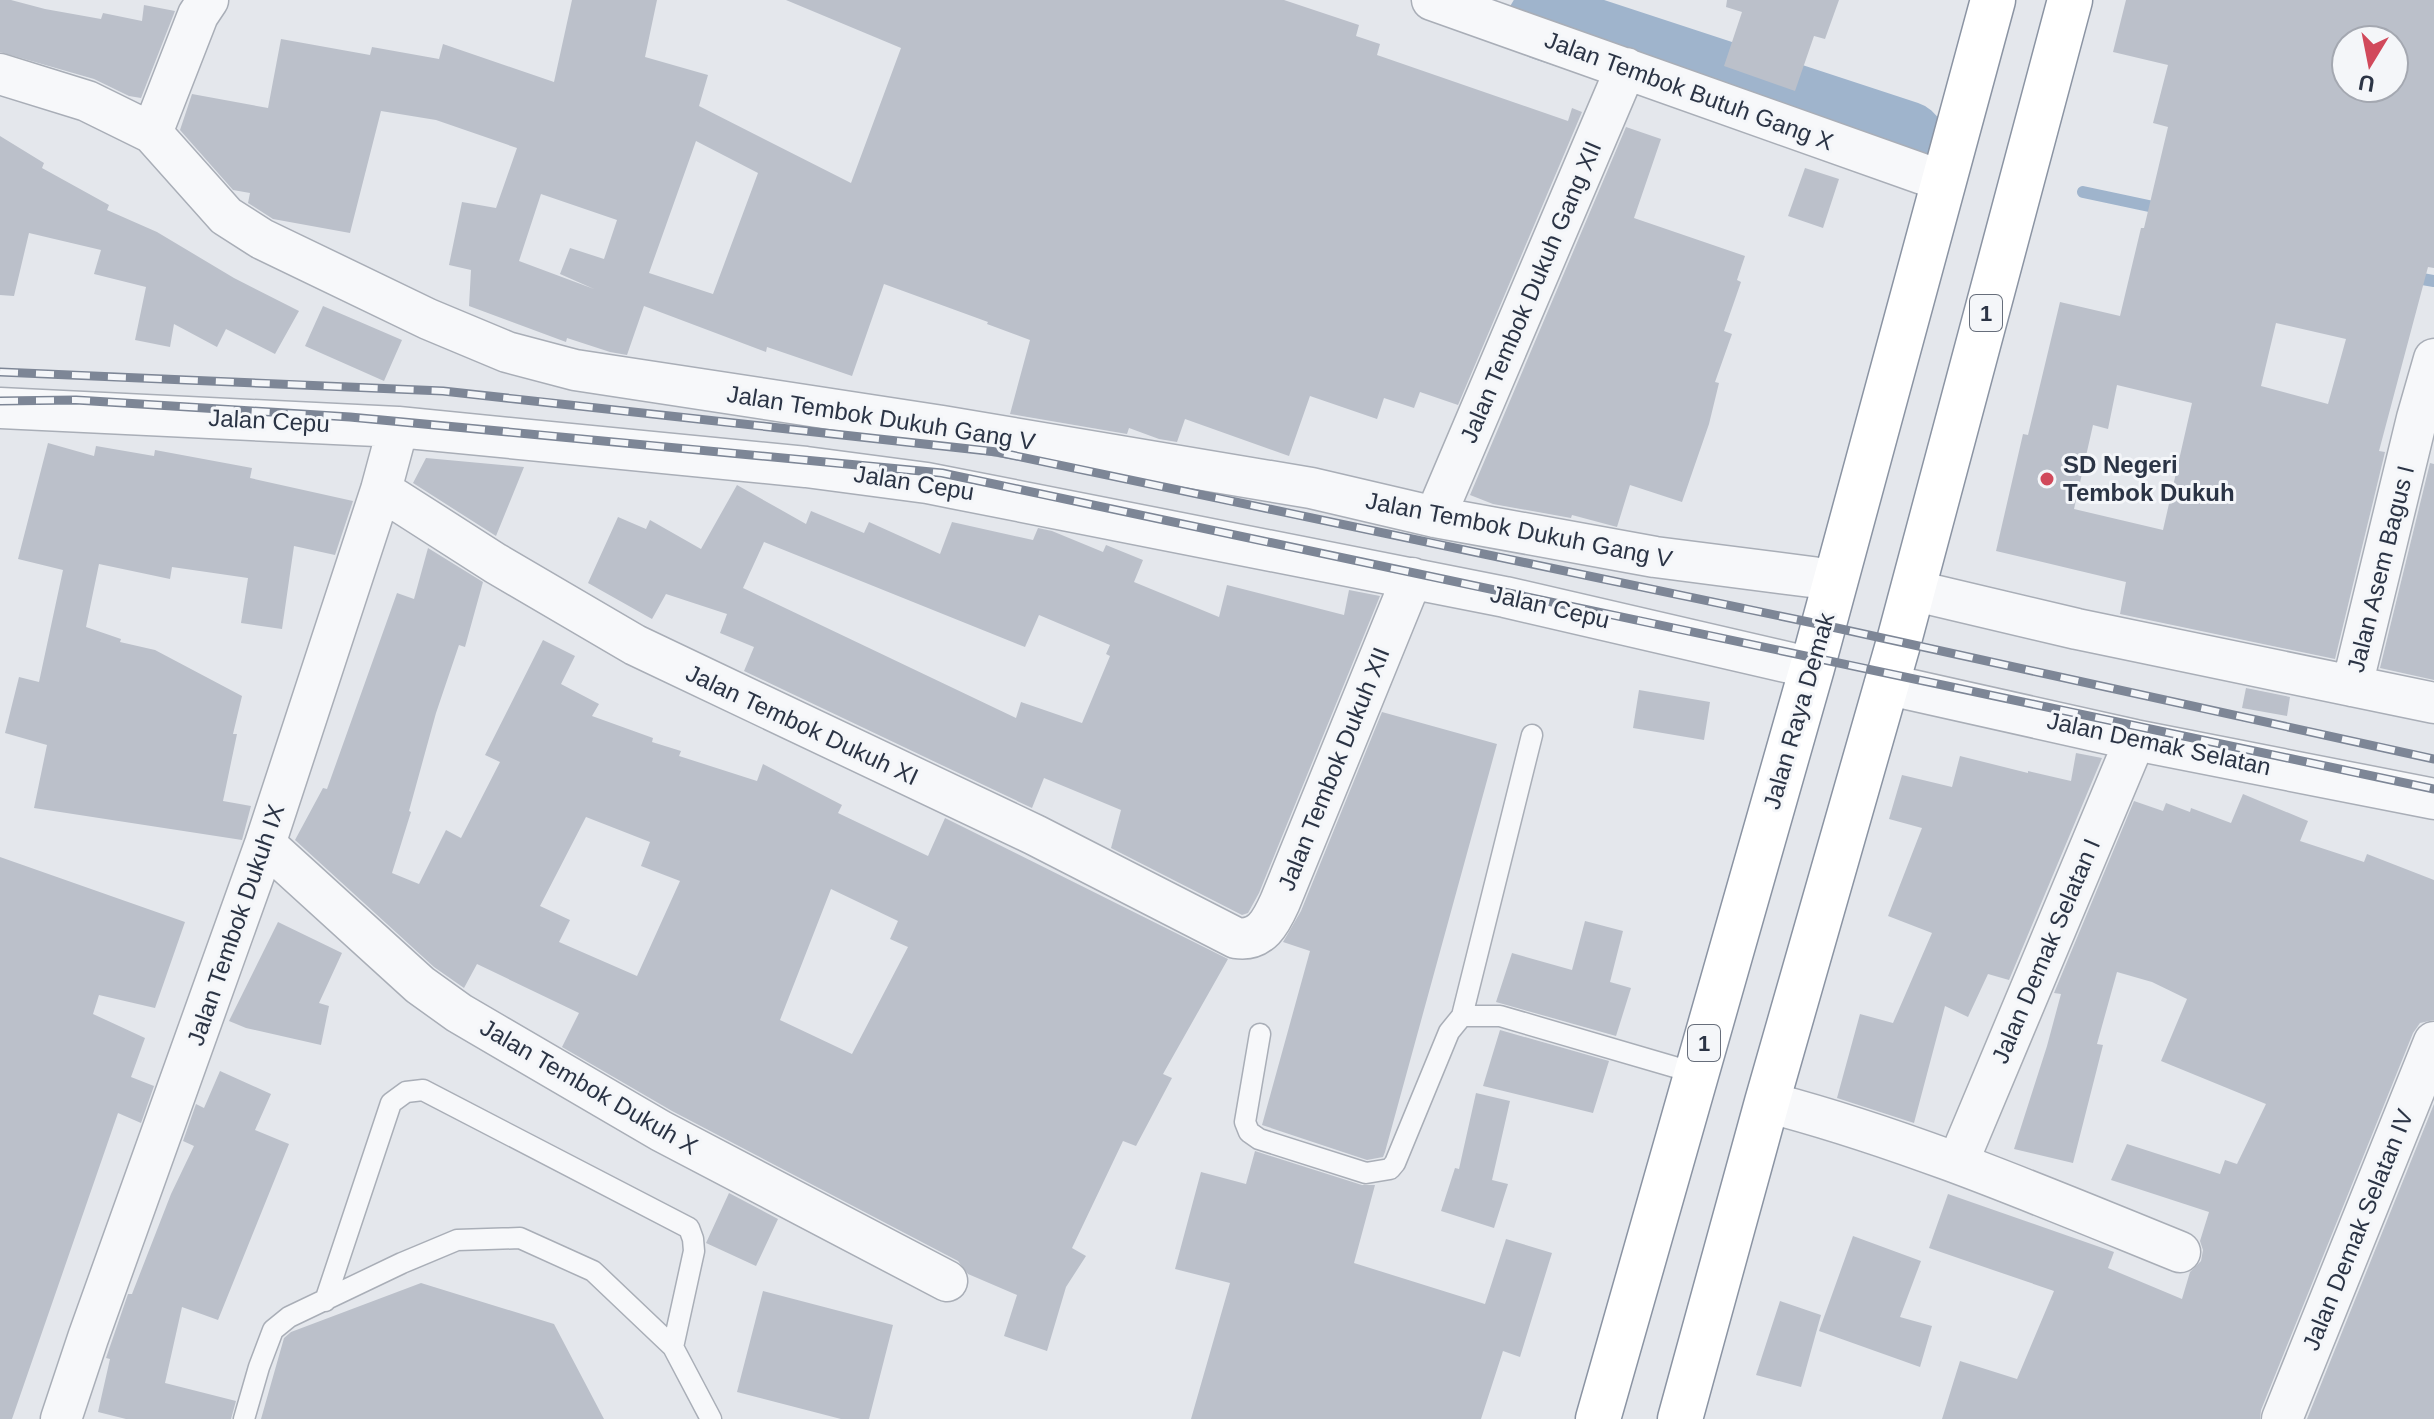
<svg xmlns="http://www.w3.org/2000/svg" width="2434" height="1419" font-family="Helvetica,sans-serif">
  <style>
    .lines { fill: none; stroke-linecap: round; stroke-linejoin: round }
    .stream { stroke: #9fb4cc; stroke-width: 12 }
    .river { stroke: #9fb4cc; stroke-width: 78 }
    .building { fill: #bbc0ca; fill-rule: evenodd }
    .lane-casing { stroke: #a9aeb7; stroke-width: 23 }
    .street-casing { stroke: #a9aeb7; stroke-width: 43 }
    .highway-casing { stroke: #8b94a3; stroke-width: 47 }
    .lane { stroke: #f7f8fa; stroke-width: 20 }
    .street { stroke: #f7f8fa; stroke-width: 40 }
    .highway { stroke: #fff; stroke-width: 44 }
    .rail-casing { stroke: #7d8696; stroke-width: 9 }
    .rail { stroke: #f4f6f9; stroke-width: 6; stroke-dasharray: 18; stroke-linecap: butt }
    .poi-dot { fill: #d1495b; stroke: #f4f6f9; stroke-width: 3 }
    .labels { text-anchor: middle; stroke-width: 6; stroke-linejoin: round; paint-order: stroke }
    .shield { fill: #f4f6f9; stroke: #676e7b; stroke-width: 2 }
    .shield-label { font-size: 22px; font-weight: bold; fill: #2b3445 }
    .street-label { font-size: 24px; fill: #2b3445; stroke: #f4f6f9 }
    .poi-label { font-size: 24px; font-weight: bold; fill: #2b3445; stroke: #f4f6f9; text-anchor: start }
  </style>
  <rect width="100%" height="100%" fill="#e4e7ec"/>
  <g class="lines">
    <!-- stream -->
    <path class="stream" d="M2083,192L2163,209
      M2411,277L2434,281"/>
    <!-- river -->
    <path class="river" d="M1546,22L1906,140"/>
  </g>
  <!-- building -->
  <path class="building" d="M0,0H11L45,9L101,19L103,13L142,21L144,5L175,11L141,98L129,96L94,79L0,52Z
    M572,0H657L645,57L708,75L699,106L851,183L901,48L786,0H1284L1359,25L1356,36L1380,44L1377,55L1568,121L1572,108L1582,112L1458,405L1420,392L1414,408L1384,398L1377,419L1310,396L1289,456L1185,419L1177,442L1159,439L1129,428L1127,434L1010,414L1030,340L987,324L988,322L884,284L852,376L767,347L766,352L644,306L627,355L610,352L567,338L566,342L469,306L471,270L449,265L462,202L496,208L517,148L436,120L381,111L350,233L273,219L248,203L250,193L233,190L180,130L192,94L268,108L281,39L370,55L372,47L439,59L443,44L554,82ZM696,141L758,173L713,294L649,273ZM541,194L617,220L604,259L570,248L560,274L594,289L519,261Z
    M1727,0H1839L1825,39L1814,36L1795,91L1724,66L1742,12L1726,7Z
    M2126,0H2434V268L2428,267L2379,451L2385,452L2335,659L2120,614L2126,582L1996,551L2023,434L2028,435L2060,302L2120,316L2141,228H2144L2168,127L2153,123L2168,65L2113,52ZM2346,40H2394V88H2346ZM2276,323L2346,339L2328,404L2261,386ZM2117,385L2192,403L2163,530L2074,509L2093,425L2108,429Z
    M1626,127L1661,139L1634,218L1745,256L1737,280L1741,282L1724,331L1732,334L1715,382L1719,383L1709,424L1682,502L1630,485L1617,527L1572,515L1571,518L1493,504L1470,495Z
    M0,136L44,163L42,168L109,205L107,210L157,232L234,278L299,311L275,354L226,329L217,347L174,324L170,347L135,340L146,287L94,274L101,250L29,233L14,296L0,295Z
    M1805,168L1839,179L1823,228L1788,216Z
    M323,306L402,340L384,381L305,346Z
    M48,443L94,456L96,446L154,456L155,450L252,468L250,478L353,501L335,555L294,546L282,629L241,623L248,578L172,567L170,579L99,564L86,627L121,639L120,642L155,650L242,696L233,734H237L223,801L251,806L242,840L34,808L47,745L5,733L19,677L39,682L63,570L18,559Z
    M426,458L524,467L496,536L413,483Z
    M2430,463L2434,464V680L2380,668Z
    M737,485L806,524L811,511L864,533L869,522L940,554L952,522L1033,540L1038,528L1052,531L1103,552L1106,545L1143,560L1134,582L1219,617L1227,585L1344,615L1349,590L1380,596L1259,893L1248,913L1242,915L1111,848L1121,810L1044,778L1032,808L744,671L754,647L720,633L727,614L666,594L652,619L588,583L618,517L646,529L650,520L701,549ZM764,542L1025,647L1039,615L1110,645L1106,654L1110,656L1082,723L1021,702L1016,718L743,588Z
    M428,548L483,582L465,647L459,645L436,713L409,811L411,812L392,873L419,884L446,830L461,838L500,762L485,755L543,640L575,656L561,684L599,704L592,716L653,738L652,742L681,751L679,756L757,781L763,764L842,805L838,813L928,856L945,818L1228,959L1163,1074L1172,1078L1136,1146L1123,1141L1072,1248L1086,1256L1066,1287L1047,1351L1004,1336L1017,1295L968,1274L958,1261L672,1111L562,1047L579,1013L477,964L464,988L434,967L295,840L323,788L327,789L397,593L414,599ZM586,817L650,842L641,866L680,881L637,976L559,942L570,920L540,906ZM831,889L898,921L890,939L908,947L852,1054L780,1020Z
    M2246,688L2290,697L2287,716L2242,708Z
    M1639,690L1710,702L1704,740L1633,728Z
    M1382,712L1497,744L1385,1152L1383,1157L1367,1160L1262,1125L1310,951L1283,942L1301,911Z
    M2076,753L2102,758L2009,980L1988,974L1968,1017L1945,1006L1914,1123L1837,1098L1860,1014L1893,1023L1932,933L1888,916L1922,828L1889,819L1902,775L1952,787L1960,756L2028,773V771L2071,781Z
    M2243,794L2308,821L2300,841L2364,862L2367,854L2434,880V1020L2420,1023L2413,1033L2261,1410L2260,1419H1942L1960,1361L2017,1379L2054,1291L1929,1248L1948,1194L2114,1252L2108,1268L2182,1299L2190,1272L2201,1261L2203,1250L2200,1241L2209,1212L2111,1180L2127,1144L2220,1174L2225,1160L2237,1164L2266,1104L2161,1061L2187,999L2152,982L2117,972L2097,1044L2103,1045L2073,1163L2014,1149L2047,1046L2061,994L2054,993L2134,801L2163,811L2166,803L2190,812L2191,808L2231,823Z
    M0,857L185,922L155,1008L99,995L93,1014L145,1038L131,1077L154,1086L141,1123L118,1113L12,1419H0Z
    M1585,921L1623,931L1610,982L1631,988L1616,1036L1496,1002L1512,953L1572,970Z
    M278,922L342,953L319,1003L329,1006L321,1045L246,1028L229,1021Z
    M1500,1030L1609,1061L1593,1113L1483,1086Z
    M220,1071L271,1094L255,1130L289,1144L218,1320L182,1307L165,1383L236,1401L231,1419H126L98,1412L110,1359L106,1358L128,1294H132L171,1194L194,1146L183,1141L196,1104L204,1108Z
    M1476,1093L1510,1101L1492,1180L1508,1184L1494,1228L1441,1211L1455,1168L1459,1169Z
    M2434,1104V1419H2307Z
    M1255,1151L1362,1185H1375L1354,1263L1485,1304L1506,1239L1552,1253L1520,1357L1503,1351L1481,1419H1191L1230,1283L1175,1269L1201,1172L1246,1184Z
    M729,1193L778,1219L756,1266L706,1243Z
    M1853,1236L1921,1261L1900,1317L1932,1326L1920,1367L1819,1331Z
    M421,1283L554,1324L604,1419H261L284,1338L291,1332Z
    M763,1291L893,1325L869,1419H841L737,1392Z
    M1780,1301L1821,1315L1801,1387L1756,1375Z"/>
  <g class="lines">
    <!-- lane casing -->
    <g class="lane-casing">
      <path id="lane" d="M1462,1016L1532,735
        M1260,1034L1245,1122L1249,1132L1259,1139L1366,1173L1390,1169L1395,1163L1449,1032L1462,1016H1500L1695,1073
        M325,1301L391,1103L406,1092L423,1090L689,1228L693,1239L694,1251L673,1347
        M244,1419L259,1367L273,1330L289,1317L402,1263L457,1240L520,1238L593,1271L673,1347L711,1419"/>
    </g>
    <!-- street casing -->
    <g class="street-casing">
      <path id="street" d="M1432,0L1945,182
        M0,74L87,101L152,133L226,216L262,239L428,319L507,352L575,370L942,426L1311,488L1435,517L1655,557L1835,580
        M152,133L198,15L208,0
        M0,408L398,427L806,467L927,483L1505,597L1812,668
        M381,490L495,563L635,645L1035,835L1236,938C1261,942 1271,922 1280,902L1412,578
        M1435,517L1626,68
        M1912,590L2077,629L2434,703
        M1885,684L2135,740L2434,799
        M2352,686L2417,418L2434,359
        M265,844L420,985L459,1013L661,1131L947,1281
        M1767,1102C1909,1139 2044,1197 2180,1252
        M1958,1162L2135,740
        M61,1419L88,1338L265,844L381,490L398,427
        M2282,1419L2434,1042"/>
    </g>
    <!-- highway casing -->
    <g class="highway-casing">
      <path id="highway" d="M1598,1419L1812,668L1993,0
        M1680,1419L1767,1102L1899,641L2070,0"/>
    </g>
    <!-- lane -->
    <use href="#lane" class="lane"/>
    <!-- street -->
    <use href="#street" class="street"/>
    <!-- highway -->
    <use href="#highway" class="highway"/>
    <!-- rail casing -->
    <g class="rail-casing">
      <path id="rail" d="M0,372L443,391L997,452L1823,625L2434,759
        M0,401L76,400L350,417L942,473L2434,789"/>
    </g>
    <!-- rail -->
    <use href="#rail" class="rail"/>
  </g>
  <!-- markers -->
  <circle class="poi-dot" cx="2047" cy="479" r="8"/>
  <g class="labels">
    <!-- shield labels -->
    <g class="shield">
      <rect x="1970" y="295" width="32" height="36" rx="6"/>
      <rect x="1688" y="1025" width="32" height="36" rx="6"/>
    </g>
    <g class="shield-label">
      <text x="1986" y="321">1</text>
      <text x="1704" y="1051">1</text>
    </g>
    <!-- street labels -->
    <g class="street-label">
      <text transform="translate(1689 91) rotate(20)" y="8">Jalan Tembok Butuh Gang X</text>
      <text transform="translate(1531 292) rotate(-67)" y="8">Jalan Tembok Dukuh Gang XII</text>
      <text transform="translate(881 418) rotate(9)" y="8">Jalan Tembok Dukuh Gang V</text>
      <text transform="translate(269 421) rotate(3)" y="8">Jalan Cepu</text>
      <text transform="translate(914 483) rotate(9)" y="8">Jalan Cepu</text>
      <text transform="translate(1519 530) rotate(11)" y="8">Jalan Tembok Dukuh Gang V</text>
      <text transform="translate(2381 569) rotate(-76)" y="8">Jalan Asem Bagus I</text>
      <text transform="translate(1550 607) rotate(13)" y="8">Jalan Cepu</text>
      <text transform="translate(1799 711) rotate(-74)" y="8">Jalan Raya Demak</text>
      <text transform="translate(802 725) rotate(25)" y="8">Jalan Tembok Dukuh XI</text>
      <text transform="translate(2159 744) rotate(12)" y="8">Jalan Demak Selatan</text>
      <text transform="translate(1334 769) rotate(-68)" y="8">Jalan Tembok Dukuh XII</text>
      <text transform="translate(236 925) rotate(-71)" y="8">Jalan Tembok Dukuh IX</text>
      <text transform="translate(2046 951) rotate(-67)" y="8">Jalan Demak Selatan I</text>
      <text transform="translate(589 1087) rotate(30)" y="8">Jalan Tembok Dukuh X</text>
      <text transform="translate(2358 1230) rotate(-68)" y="8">Jalan Demak Selatan IV</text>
    </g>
    <!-- poi labels -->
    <g class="poi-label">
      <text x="2063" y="473">SD Negeri<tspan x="2063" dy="28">Tembok Dukuh</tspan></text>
    </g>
  </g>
  <!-- north arrow -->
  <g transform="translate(2370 64) rotate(190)"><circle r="38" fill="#f4f6f9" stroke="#a4a8b1" stroke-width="2"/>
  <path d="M0-6L14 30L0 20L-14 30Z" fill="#d1495b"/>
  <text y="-12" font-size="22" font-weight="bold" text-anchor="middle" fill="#2b3445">U</text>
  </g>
</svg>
